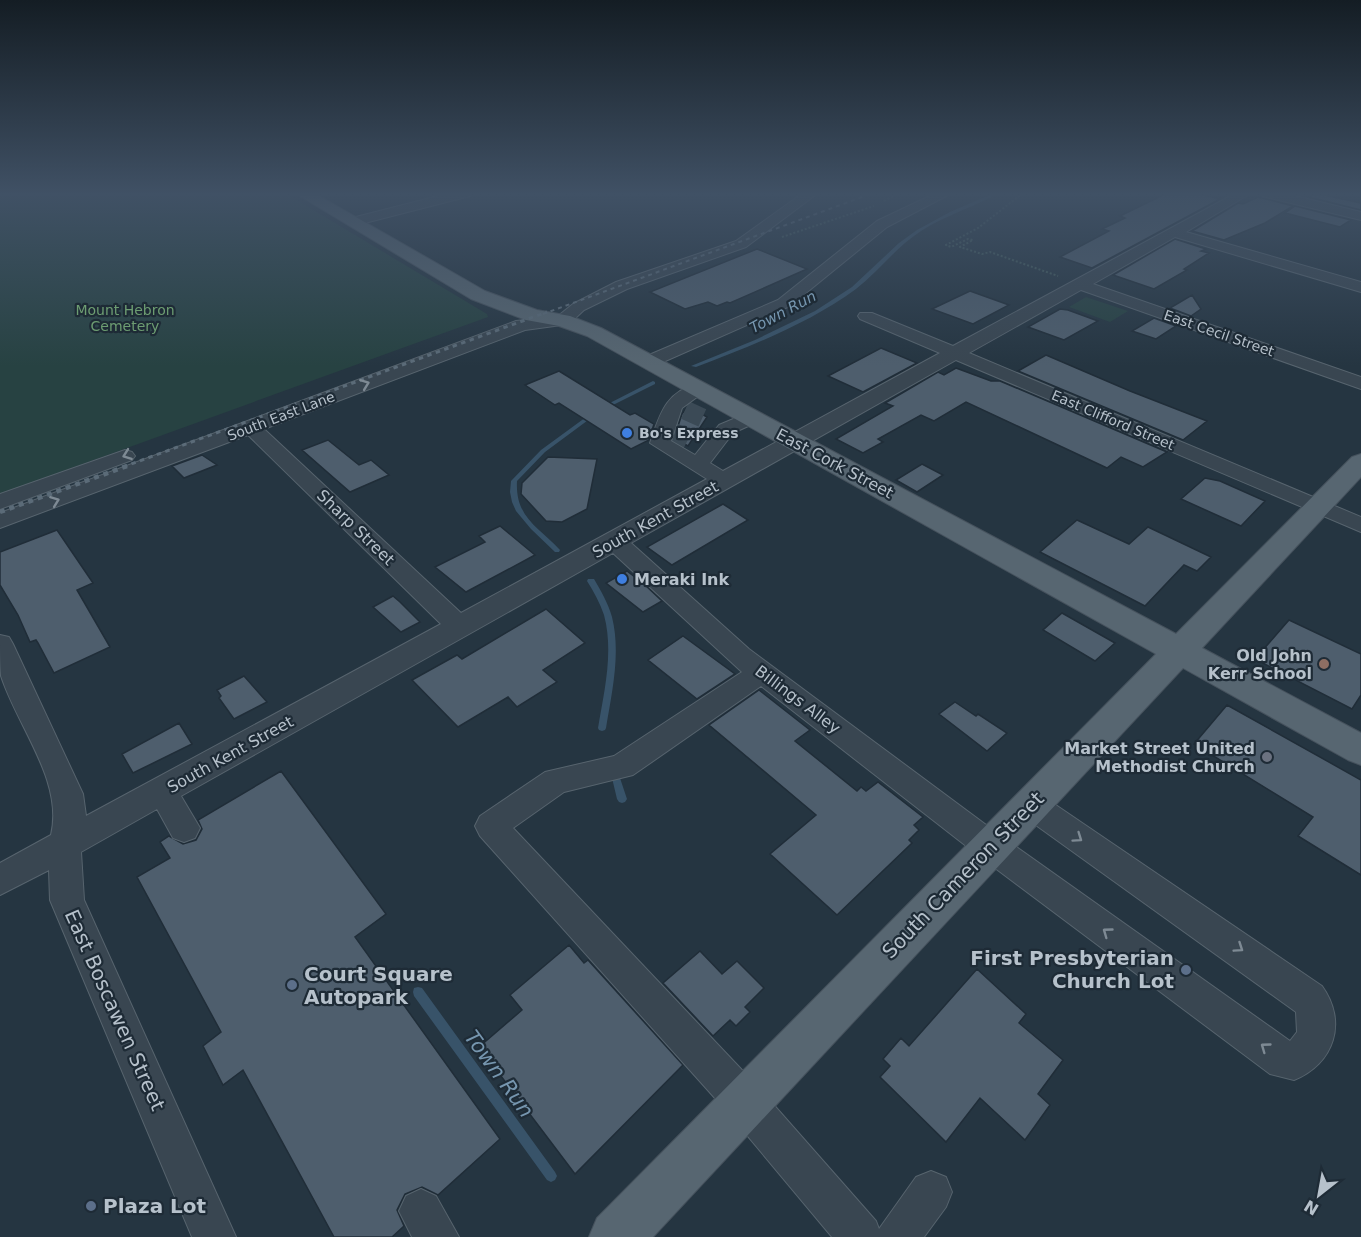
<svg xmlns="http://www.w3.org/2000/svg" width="1361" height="1237" font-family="'DejaVu Sans',sans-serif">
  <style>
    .green { fill: #274242 }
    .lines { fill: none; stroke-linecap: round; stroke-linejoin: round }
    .stream { fill: #385369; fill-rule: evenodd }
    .building { fill: #4e5e6d; stroke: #202d38; stroke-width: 1.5 }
    .minor-tunnel { stroke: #3b4a56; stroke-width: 19; stroke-dasharray: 19 9; stroke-linecap: butt }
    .minor-casing { stroke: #57646e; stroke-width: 2 }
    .major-casing { stroke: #46525d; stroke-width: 2 }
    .path { stroke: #455e5e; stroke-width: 2; stroke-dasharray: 2 2; stroke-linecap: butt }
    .minor { fill: #394651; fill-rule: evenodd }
    .major { fill: #576671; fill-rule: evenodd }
    .rail-far2 { stroke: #5b6b78; stroke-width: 2; stroke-dasharray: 4 4; stroke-linecap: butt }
    .rail-far1 { stroke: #5b6b78; stroke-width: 3; stroke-dasharray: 4.5 4.5; stroke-linecap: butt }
    .rail { stroke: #5b6b78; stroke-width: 4.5; stroke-dasharray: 5 5; stroke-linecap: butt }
    .oneway { stroke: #7e8a94 }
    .shop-dot { fill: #3f7fe0; stroke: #1e2b36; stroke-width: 2 }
    .education-dot { fill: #8d6e63; stroke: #1e2b36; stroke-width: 2 }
    .worship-dot { fill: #6b7280; stroke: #1e2b36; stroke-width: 2 }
    .service-dot { fill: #5c6f8a; stroke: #1e2b36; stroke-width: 2 }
    .labels { text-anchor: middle; stroke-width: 4.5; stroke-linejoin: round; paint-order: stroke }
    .far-park-label { font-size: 14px; fill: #6d9d72; stroke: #1e2b36 }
    .far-street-label { font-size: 14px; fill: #b6c1cb; stroke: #1e2b36 }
    .far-poi-label { font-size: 14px; font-weight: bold; fill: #b6c1cb; stroke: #1e2b36; text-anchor: start }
    .far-water-label { font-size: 15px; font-style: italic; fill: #7696af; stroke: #1e2b36 }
    .street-label { font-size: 16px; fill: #b6c1cb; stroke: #1e2b36 }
    .poi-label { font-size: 16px; font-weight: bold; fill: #b6c1cb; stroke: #1e2b36; text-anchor: end }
    .near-street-label { font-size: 20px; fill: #b6c1cb; stroke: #1e2b36 }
    .near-poi-label { font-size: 20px; font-weight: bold; fill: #b6c1cb; stroke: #1e2b36; text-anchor: start }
    .near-water-label { font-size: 21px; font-style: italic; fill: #7696af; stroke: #1e2b36 }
  </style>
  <rect width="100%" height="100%" fill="#253541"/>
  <!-- green -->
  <path class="green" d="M0,193H285L487,314L488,317L0,494Z
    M1086,297L1128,311L1110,322L1069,307Z"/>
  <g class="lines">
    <!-- stream -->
    <path class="stream" d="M994,193H999C974,207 946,215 921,231C896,247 879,271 856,289C808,324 751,346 696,367L691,366L755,340L815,311L852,287L899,243L917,230L950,212Z
      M653,381L655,382V384L603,410L600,408Z
      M593,412L596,414L595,415L545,452L517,481C515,518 539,527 560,550L559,552H555L531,529L516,511L512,502L510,492L511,481L541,450Z
      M588,579H594C601,591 608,603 612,617C621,653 612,692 606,728L605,730L602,731L599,730L598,728C604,692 614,652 604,615C600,603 594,592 587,581Z
      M616,774L619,775L627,799L625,802L622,803L619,802L617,799L612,778L613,775Z
      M418,987L422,988L555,1172L557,1176L555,1180L551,1182L547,1180L414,996L413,992L414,988Z"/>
  </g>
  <!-- building -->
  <path class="building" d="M1167,193H1196L1220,199L1092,268L1060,257L1109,231L1102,229L1125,218L1120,216Z
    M1315,193L1361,203V210L1309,197Z
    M1258,197L1293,206L1265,223L1224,240L1192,231L1238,203L1243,204Z
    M1295,206L1351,220L1340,227L1285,213Z
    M1175,239L1206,249L1201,251L1209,253L1184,269L1187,270L1154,289L1113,275Z
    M757,249L807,269L730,303L727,302L717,306L708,302L685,309L650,292Z
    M970,291L1009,305L973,324L932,309Z
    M1192,295L1201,309L1191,316L1170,308Z
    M1060,309L1068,310L1098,321L1064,340L1028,327Z
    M1154,318L1176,326L1156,339L1132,331Z
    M881,348L917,363L863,392L828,376Z
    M1046,355L1130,391L1207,421L1183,440L1018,371Z
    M956,368L991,381H1000L1167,452L1143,467L1121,457L1107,468L966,402L934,421L921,415L878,439L883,442L863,453L836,439L893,406L885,403L938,372L944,375Z
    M559,371L630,415L635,413L654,424L649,440L631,449L559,403L555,405L525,385Z
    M688,406L707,417L688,446L674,438L682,414Z
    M328,440L359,465L371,460L389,475L350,492L302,450Z
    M202,455L217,465L184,478L172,466Z
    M548,457L597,459L587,509L562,522L546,521L521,494L522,483Z
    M922,464L943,475L917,492L896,480Z
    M1205,478L1220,481L1265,501L1241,526L1181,499Z
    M723,504L748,520L672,565L647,547Z
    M1077,520L1129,544L1148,527L1211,557L1197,571L1184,565L1145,606L1040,552Z
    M500,526L535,555L466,592L435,567L485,542L479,536Z
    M57,530L93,583L77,590L110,647L54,673L38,643L36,640L30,642L18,615L0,585V552Z
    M627,571L645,585L662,601L643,612L606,583Z
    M393,596L400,602L420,622L401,632L373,607Z
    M546,609L585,643L543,670L557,682L517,707L508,697L458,727L412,680L457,655L462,659Z
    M1062,613L1115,643L1095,661L1043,630Z
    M1289,620L1361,654V695L1352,709L1255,659Z
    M683,636L735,674L697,699L648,660Z
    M244,676L267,702L234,719L219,698L221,696L217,690Z
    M759,690L810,730L795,741L857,791L861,787L866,791L878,782L923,817L914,825L919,830L909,840L912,843L837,915L770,854L816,815L709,725Z
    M955,702L976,716L978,714L1007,733L987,751L939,714Z
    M1227,705L1361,780V875L1298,836L1313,817L1194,744Z
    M179,723L192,744L133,773L122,754Z
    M281,771L386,914L355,937L500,1139L438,1195L422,1187L405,1194L397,1210L404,1226L392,1237H334L243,1070L223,1085L203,1046L221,1032L137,877L170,858L160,842L169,836L183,844L196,840L202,829L198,820Z
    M569,945L584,963L588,960L683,1065L575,1174L479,1047L522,1010L510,995Z
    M700,951L722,974L737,961L764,988L745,1007L750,1012L736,1026L730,1020L713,1036L663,983Z
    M977,969L1026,1014L1019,1023L1063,1060L1038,1094L1050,1105L1025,1140L980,1098L946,1142L880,1077L890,1066L883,1059L901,1038L909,1046Z"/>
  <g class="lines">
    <!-- minor-tunnel -->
    <path class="minor-tunnel" d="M685,410L705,419
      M671,431L691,441"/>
    <!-- minor casing -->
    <g class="minor-casing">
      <path id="minor" d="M450,193H471L470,196L353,226L346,222L348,219Z
        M803,193H818L746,247L627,289L584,310L569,324L525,330L264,429L461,613L707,479L650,443C660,414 665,392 699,383L708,389L682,408L671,441L695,455L719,425L750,412L760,418L757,422L733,433L710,463L723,471L940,353L860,319L858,316L860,313H872L953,346L1236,193H1251L1186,232L1361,282V292L1175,237L1093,284L1361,377V389L1081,290L969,353L1361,517V532L956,360L631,543L749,649L1001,836L1290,1041L1297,1032L1296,1012L1019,813L1014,804L1019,795L1030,791L1041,795L1322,986C1348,1022 1334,1064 1294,1080L1270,1074L979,856L761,686L633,775L564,792L513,828L759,1088L876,1221L879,1229L916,1177L931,1171L946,1177L952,1192L946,1207L924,1237H832L731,1116L480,836L475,826L480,816L545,772L614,756L742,672L613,553L181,796L200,828L195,838L184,842L173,838L157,809L81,852L84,900L236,1237H192L50,900L49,870L0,895V863L51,835C64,781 17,726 1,676C0,664 0,647 0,635L9,637L13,644L83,794L86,816L441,624L248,435L0,528V513L516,321L558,316L573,304L616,282L736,241Z
        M936,193H952L887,227L790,306L654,366H642L639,362L642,358L778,300L877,221Z
        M1261,193H1283L1361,212V220L1262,196Z
        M125,450L132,452L135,456L132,460L0,509V494Z
        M421,1189L436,1196L459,1237H412L399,1211L406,1196Z"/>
    </g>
    <!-- major casing -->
    <g class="major-casing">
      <path id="major" d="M295,193H314L485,291L537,310L570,316L601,328L1176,634L1352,457L1361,454V477L1202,648L1361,733V765L1348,760L1183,668L653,1237H589L597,1218L1156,654L587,336L559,326L526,320L471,299Z"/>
    </g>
    <!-- path -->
    <path class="path" d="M1023,193L978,228L946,245L951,247L968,239L973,240L960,247L982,254L990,252L1058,276
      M884,201L898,193
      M782,237L874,206"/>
    <!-- minor -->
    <use href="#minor" class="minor"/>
    <!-- major -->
    <use href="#major" class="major"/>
    <!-- rail-far2 -->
    <path class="rail-far2" d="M543,314L873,193"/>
    <!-- rail-far1 -->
    <path class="rail-far1" d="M123,467L547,312"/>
    <!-- rail -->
    <path class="rail" d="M0,512L127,466"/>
  </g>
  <!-- one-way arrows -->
  <defs><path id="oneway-chevron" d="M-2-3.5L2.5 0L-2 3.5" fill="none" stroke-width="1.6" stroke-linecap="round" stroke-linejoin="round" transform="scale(1.5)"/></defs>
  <g class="oneway">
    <use href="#oneway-chevron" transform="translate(365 384) rotate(-21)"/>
    <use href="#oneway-chevron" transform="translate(127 455) rotate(160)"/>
    <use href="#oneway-chevron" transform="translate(55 501) rotate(-21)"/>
    <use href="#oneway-chevron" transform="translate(1078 838) rotate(35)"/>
    <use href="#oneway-chevron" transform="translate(1107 932) rotate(-144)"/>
    <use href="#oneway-chevron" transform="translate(1239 948) rotate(34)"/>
    <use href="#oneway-chevron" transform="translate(1265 1047) rotate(-144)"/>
  </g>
  <!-- sky -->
  <linearGradient id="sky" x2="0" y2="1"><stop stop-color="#141d24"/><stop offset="0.53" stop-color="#405165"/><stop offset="1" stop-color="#405165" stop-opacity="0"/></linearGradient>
  <rect width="1361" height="366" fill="url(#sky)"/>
  <!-- markers -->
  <g class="shop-dot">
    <circle cx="627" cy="433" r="6"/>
    <circle cx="622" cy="579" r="6"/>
  </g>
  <circle class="education-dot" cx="1324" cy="664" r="6"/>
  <circle class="worship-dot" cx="1267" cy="757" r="6"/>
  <g class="service-dot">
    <circle cx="1186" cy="970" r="6"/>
    <circle cx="292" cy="985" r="6"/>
    <circle cx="91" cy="1206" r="6"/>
  </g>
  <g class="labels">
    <!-- far-park labels -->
    <g class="far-park-label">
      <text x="125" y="315">Mount Hebron<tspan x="125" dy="16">Cemetery</tspan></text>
    </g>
    <!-- far-street labels -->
    <g class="far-street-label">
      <text transform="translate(1219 333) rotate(19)" y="5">East Cecil Street</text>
      <text transform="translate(281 416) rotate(-21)" y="5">South East Lane</text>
      <text transform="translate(1113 420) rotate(23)" y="5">East Clifford Street</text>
    </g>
    <!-- far-poi labels -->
    <g class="far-poi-label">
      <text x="639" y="438">Bo's Express</text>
    </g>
    <!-- far-water labels -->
    <g class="far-water-label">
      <text transform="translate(783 312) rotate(-28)" y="5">Town Run</text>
    </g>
    <!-- street labels -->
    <g class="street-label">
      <text transform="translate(835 463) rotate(28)" y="6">East Cork Street</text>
      <text transform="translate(655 519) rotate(-29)" y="6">South Kent Street</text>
      <text transform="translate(356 527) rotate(44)" y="6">Sharp Street</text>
      <text transform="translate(798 699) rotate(37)" y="6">Billings Alley</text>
      <text transform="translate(230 754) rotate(-29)" y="6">South Kent Street</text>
    </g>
    <!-- poi labels -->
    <g class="poi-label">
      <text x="634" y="585" text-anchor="start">Meraki Ink</text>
      <text x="1312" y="661">Old John<tspan x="1312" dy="18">Kerr School</tspan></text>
      <text x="1255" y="754">Market Street United<tspan x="1255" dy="18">Methodist Church</tspan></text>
    </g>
    <!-- near-street labels -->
    <g class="near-street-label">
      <text transform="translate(963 875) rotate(-46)" y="7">South Cameron Street</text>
      <text transform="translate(115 1010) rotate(66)" y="7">East Boscawen Street</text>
    </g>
    <!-- near-poi labels -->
    <g class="near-poi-label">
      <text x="1174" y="965" text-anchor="end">First Presbyterian<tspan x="1174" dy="23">Church Lot</tspan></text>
      <text x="304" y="981">Court Square<tspan x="304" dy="23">Autopark</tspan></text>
      <text x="103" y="1213">Plaza Lot</text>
    </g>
    <!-- near-water labels -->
    <g class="near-water-label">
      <text transform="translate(499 1074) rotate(54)" y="7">Town Run</text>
    </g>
  </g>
  <!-- north arrow -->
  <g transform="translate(1319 1195) rotate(211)" stroke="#1e2b36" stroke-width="4.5" paint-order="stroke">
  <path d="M0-4.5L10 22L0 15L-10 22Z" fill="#b6c1cb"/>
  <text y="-9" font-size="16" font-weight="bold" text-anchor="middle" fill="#b6c1cb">N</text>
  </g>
</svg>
